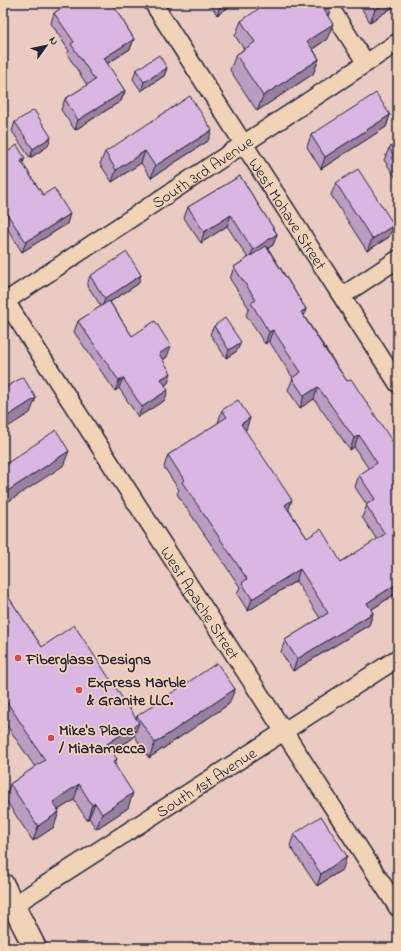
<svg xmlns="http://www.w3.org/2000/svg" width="401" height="951" font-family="'Indie Flower',sans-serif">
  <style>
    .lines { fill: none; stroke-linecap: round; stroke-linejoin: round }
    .minor-casing { stroke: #22223b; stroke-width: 20 }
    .major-casing { stroke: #22223b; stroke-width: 25 }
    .minor { stroke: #f1d3b7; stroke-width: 17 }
    .major { stroke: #f1d3b7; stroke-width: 22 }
    .wall { fill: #bb9dc2; stroke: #22223b }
    .shaded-wall { fill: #99809e; stroke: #22223b }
    .building { fill: #dab7e2; stroke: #22223b }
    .poi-dot { fill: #d1495b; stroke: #f1d3b7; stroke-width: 1.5 }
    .labels { text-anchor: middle; stroke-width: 3.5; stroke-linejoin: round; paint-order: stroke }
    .street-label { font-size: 16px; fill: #22223b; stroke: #f1d3b7 }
    .poi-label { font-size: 16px; font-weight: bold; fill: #22223b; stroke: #f1d3b7; text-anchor: start }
  </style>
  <rect width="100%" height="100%" fill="#eacbc4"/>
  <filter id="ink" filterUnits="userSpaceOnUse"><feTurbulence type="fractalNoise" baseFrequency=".025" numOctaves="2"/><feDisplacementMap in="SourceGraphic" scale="8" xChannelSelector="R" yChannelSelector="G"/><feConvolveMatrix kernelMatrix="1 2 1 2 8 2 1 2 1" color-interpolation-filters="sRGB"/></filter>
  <g filter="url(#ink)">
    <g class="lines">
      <!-- minor casing -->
      <g class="minor-casing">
        <g id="minor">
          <path id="s1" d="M153,3L398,384"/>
          <path d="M327,3L366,63"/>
          <path d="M342,296L398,259"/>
          <path id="s2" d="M3,297L398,908"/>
          <path id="s3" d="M6,301L398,42"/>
          <path id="s4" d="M14,905L398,658"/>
        </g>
      </g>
      <!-- major casing -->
      <g class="major-casing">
        <path id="major" d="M3,885L35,948"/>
      </g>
      <!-- minor -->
      <use href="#minor" class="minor"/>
      <!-- major -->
      <use href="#major" class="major"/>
    </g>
    <!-- wall -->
    <path class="wall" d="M66,3H112L134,39L130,49L107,64L125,91L121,101L75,130L61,110L65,99L87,85L67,54L69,51L51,23L54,13L67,4Z
      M210,3H235L217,15Z
      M358,3H398V4L370,22Z
      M332,5L328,16L327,39L313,49L319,59L313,74L257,111L230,70L236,55L244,49L235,36L241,21Z
      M167,68L164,76L141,91L133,79L136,70Z
      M390,115L386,127L321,169L307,147L311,135Z
      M15,122L48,146L30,158L12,131Z
      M208,141L151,178L141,163L112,182L100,164L105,152Z
      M398,142V181L384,160L389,148Z
      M3,149L6,153L23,164L43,195L67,224L22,252L4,223L3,224Z
      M240,176L277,234L273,245L268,248L306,309L304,316L347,381L398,450V592L371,610L373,613L369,625L293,671L281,652L285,640L320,618L296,581L248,611L237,594L240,587L177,494L179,490L164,467L168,455L218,423L222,410L250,418L245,431L289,510L307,538L341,562L377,540L362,517L367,505L355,487L359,475L369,469L354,447L350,450L314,399L300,408L288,390L293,378L269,341L265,344L246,315L249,308L230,279L234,267L248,258L227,226L201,243L184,218L188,207Z
      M336,183L394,225L389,237L367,251L331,195Z
      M90,276L138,284L110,302L132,336L167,357L163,360L168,383L165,385V400L138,417L119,388L115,391L74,332L78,321L101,306L87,285Z
      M214,326L237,351L226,358L210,334Z
      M3,589L42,647L136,719L137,716L229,704L149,758L134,735L133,738L112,752L115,765L128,808L96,829L89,818L87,820L74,800L58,810L54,827L33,841L5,799L10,784L35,767L3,720Z
      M294,834L343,869L317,886L290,846Z"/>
    <!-- shaded-wall -->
    <path class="shaded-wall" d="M221,3H235L217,15Z
      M385,3H398V4L370,22L375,10Z
      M332,5L326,20L324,10Z
      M333,24L327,39L302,56L307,41Z
      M134,39L130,49L100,68L104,58Z
      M319,59L313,74L257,111L263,96Z
      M7,60L4,68L3,69V62Z
      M167,68L164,76L141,91L144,82Z
      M125,91L121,101L75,130L78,120Z
      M390,115L386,127L321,169L325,157Z
      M212,130L208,141L151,178L155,166Z
      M51,137L48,146L30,158L33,149Z
      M145,151L141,163L112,182L116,170Z
      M25,158L21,168V161Z
      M6,214H7L3,224V222Z
      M70,214L67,224L22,252L26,242Z
      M231,215L227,226L201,243L204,232Z
      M394,225L389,237L367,251L372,239Z
      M277,234L273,245L249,260L253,250Z
      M141,275L138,284L102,307L105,299Z
      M306,309L302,321L301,312Z
      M273,330L269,341L265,344L269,332Z
      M241,342L237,351L226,358L229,350Z
      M171,346L167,357L155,364L159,354Z
      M171,373L168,383L158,390L161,379Z
      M123,378L119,388L115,391L119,381Z
      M318,387L314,399L300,408L304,396Z
      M168,390L165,400L138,417L142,407Z
      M36,398L30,413L3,430V419Z
      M250,418L246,430L237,436L241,424Z
      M359,435L354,447L350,450L354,438Z
      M69,451L63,466L3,505V494Z
      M292,500L288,512L285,505Z
      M300,569L296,581L248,611L252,599Z
      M398,583V592L363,615L367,603Z
      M373,613L369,625L293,671L297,659Z
      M235,689L229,704L149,758L155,743Z
      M139,723L133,738L101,759L107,744Z
      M117,759L111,774L113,762Z
      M79,784L74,800L47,817L53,802Z
      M133,793L128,808L96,829L102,814Z
      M95,803L89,818L87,820L92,805Z
      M59,812L54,827L33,841L38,826Z
      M347,856L343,869L317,886L321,874Z"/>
    <!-- building -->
    <path class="building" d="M69,3H112L134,39L104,58L125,91L78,120L65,99L95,80L71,44L74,42L54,13Z
      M267,3H330L332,5L324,10L333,24L307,41L319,59L263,96L236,55L255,42L241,21Z
      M370,3H385L375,10Z
      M3,54L7,60L3,62Z
      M159,55L167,68L144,82L136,70Z
      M376,93L390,115L325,157L311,135Z
      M190,96L212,130L155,166L145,151L116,170L105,152Z
      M34,110L51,137L33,149L15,122Z
      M398,142V162L389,148Z
      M17,145L25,158L21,161L43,195L54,188L70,214L26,242L7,214H6L3,210V184L6,182L3,177V149L6,153Z
      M358,169L394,225L372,239L336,183Z
      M240,176L277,234L253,250L231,215L204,232L188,207Z
      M266,246L306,309L301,312L328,354L347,381L351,379L398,450V583L367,603L373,613L297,659L285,640L328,613L300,569L252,599L242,583L247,579L182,482L184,480L168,455L227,417L222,410L238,400L250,418L241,424L292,500L285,505L307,538L321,529L341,562L385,534L366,505L375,499L359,475L377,463L359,435L354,438L318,387L304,396L292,378L301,372L273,330L269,332L251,303L256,300L234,267Z
      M127,252L141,275L105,299L90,276Z
      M109,301L132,336L155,321L171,346L159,354L171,373L161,379L168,390L142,407L123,378L119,381L78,321Z
      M225,318L241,342L229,350L214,326Z
      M23,377L36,398L3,419V389Z
      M56,430L69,451L3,494V466Z
      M3,589L42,647L74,625L139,723L107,744L117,759L113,762L133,793L102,814L95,803L92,805L79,784L53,802L59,812L38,826L10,784L45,760L3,696Z
      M217,663L235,689L155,743L137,716Z
      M321,816L347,856L321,874L294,834Z"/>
  </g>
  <!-- markers -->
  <g class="poi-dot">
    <circle cx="18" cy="658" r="4"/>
    <circle cx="79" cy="690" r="4"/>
    <circle cx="51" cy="738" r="4"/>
  </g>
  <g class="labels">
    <!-- street labels -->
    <g class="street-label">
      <text dy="6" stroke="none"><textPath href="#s3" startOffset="235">South 3rd Avenue</textPath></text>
      <text dy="6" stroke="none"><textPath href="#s1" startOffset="250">West Mohave Street</textPath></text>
      <text dy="6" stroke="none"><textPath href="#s2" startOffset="364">West Apache Street</textPath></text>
      <text dy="6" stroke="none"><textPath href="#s4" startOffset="228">South 1st Avenue</textPath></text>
    </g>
    <!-- poi labels -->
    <g class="poi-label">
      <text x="26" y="664">Fiberglass Designs</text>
      <text x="87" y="687">Express Marble<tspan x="87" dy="18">&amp; Granite LLC.</tspan></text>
      <text x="59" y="735">Mike's Place<tspan x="59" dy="18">/ Miatamecca</tspan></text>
    </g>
  </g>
  <!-- margin -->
  <rect width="401" height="951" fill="none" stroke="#f1d3b7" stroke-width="16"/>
  <rect x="8" y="8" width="385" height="935" fill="none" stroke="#22223b" stroke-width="1.5" filter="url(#ink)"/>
  <!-- north arrow -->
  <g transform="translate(46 46) rotate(57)" stroke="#f1d3b7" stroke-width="3" paint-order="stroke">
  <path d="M0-3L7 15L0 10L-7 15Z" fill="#22223b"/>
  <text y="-6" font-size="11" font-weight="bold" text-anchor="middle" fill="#22223b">N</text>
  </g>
</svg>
